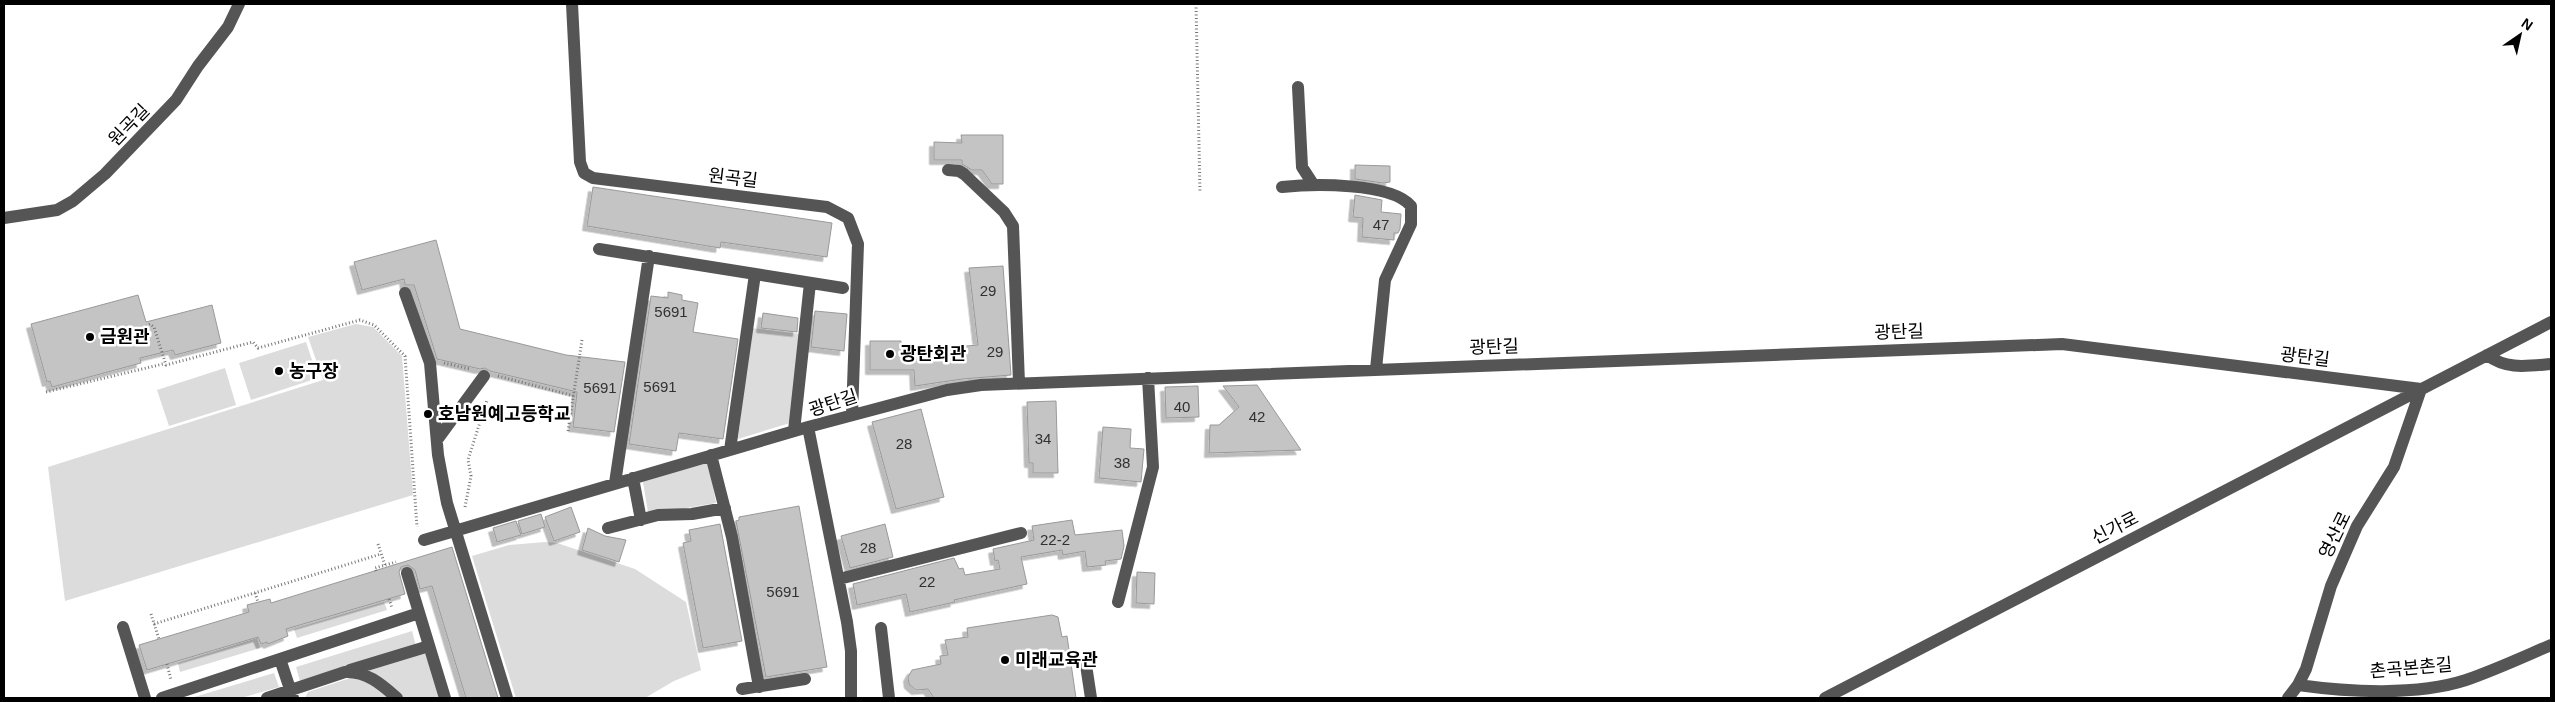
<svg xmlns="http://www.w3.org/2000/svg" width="2555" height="702" font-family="Arial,'Noto Sans KR',sans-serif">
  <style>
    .green { fill: #dcdcdc }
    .building { fill: #c4c4c4; stroke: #999; filter: url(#shadow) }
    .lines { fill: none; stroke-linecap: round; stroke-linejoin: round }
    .path { stroke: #777; stroke-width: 3; stroke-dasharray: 1 2.5; stroke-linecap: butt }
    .minor { stroke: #555; stroke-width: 12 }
    .poi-dot { fill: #000; stroke: #fff; stroke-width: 2 }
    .labels { text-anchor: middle; stroke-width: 5; stroke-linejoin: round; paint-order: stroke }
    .number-label { font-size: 15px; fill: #313131 }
    .street-label { font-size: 18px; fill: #000; stroke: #fff }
    .poi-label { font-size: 18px; font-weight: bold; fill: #000; stroke: #fff; text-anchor: start }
  </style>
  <defs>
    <filter id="shadow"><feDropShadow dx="-4.5" dy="4.5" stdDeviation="0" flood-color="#0004"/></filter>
  </defs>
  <rect width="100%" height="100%" fill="#fff"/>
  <!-- green -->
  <path class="green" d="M356,324L373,327L402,356L413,495L65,601L48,467L323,380L308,337Z
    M751,328L800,334L790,423L738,439Z
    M306,342L318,378L251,400L239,363Z
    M225,368L236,405L169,426L157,390Z
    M708,461L716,503L651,514L648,512L643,482Z
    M545,542L557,543L635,569L686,602L701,670L674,681L645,698H516L472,556L509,545Z
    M384,602L387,610L297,638L294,629Z
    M412,631L416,646L300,681L296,667Z
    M257,638L260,648L180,672L178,663Z
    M425,652L441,698H402L369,672V669Z
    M274,673L279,687L241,698H191Z
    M353,677L370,683L390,698H305L308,692Z"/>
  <!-- building -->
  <path class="building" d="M961,135H1003V184H992L982,170H972L962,164V160H934V142L962,143Z
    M1355,165L1390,166V182L1383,183L1355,179Z
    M593,187L832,223L827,257L721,242L720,248L587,226Z
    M1355,195L1382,200L1381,212L1401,214L1400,229L1398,233H1394V240L1362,237L1363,218L1353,217Z
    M436,240L460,329L566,355L625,362L614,432L573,427L577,392L490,371L485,368L480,369L437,359L414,285H405L404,279L362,290L354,262Z
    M1003,266L1011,375L962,379L915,386L914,370H870V341H901V346H908V351L978,345L969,268Z
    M668,292L682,295V300L698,303L693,332L738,339L723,439L679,433L676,451L629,444L651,296L668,298Z
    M138,295L146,322L212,305L221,343L175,355L173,350L140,358L141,363L52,387L50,381L47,382L31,324Z
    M815,311L847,314L844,351L811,347Z
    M763,313L798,318L797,332L761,328Z
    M1257,385L1301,450L1209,453L1210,425H1219L1239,407L1223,386Z
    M1198,386L1199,417L1166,418L1165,387Z
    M1056,401L1058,473H1033V463H1029L1027,402Z
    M921,409L944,497L896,509L872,422Z
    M1103,427L1131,429L1130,448L1144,449L1141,482L1099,478Z
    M799,506L827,667L766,677L736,521L739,520V517Z
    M571,507L580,532L554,541L545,517Z
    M541,514L545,527L522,534L518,521Z
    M1072,520L1075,535L1122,530L1124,546L1121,559L1105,561L1106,565L1087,567L1085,551L1063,555L1062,550L1021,557L1027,584L954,600L955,602L910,612L906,594L857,605L853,584L954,558L959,569L963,568L965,575L1000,569L998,560L995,561L993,549L1034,540L1032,526Z
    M516,521L521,535L497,542L493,528Z
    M720,524L742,641L703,648L683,543L691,541L689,530Z
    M885,524L893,557L850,568L841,536Z
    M588,528L605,536L626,540L619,562L582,550Z
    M452,547L498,698H466L432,586L420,589L415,570L408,565L401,567L399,572L405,594L286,629L288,636L268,644L267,642L261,644L258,637L147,670L139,645L249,612L247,605L270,599L271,603Z
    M1137,572L1155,573L1154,604L1136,603Z
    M1052,615L1058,617L1062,637L1067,636L1076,698H934L928,689L916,690L909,684L908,677L912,670L941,664L940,656L948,655L945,640L968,637L967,628Z"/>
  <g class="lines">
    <!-- path -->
    <path class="path" d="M1196,4L1200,193
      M143,328L150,324L154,327L166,365L253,342L258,348L360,320L374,325L405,356L417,527
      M444,363L470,369
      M498,376L574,396
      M46,392L163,364
      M568,431L582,340
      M465,507L471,476L468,460L487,400
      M378,544L385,565
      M376,571L375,568L396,562
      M255,593L258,602
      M389,599L392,608
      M151,614L159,639
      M154,624L381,554
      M167,664L171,680"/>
    <!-- minor -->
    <path class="minor" d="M572,4L580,162L584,173L593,178L827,207L848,218L858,244L852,415
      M1298,87L1302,167L1313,184
      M948,170L959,171L964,174L1004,212L1013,226L1019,383
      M1282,187C1312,184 1391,182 1411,206V224L1385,280L1376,369
      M4,218L57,210L73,201L105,174L176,100L198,66L228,27L239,4
      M599,249L843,288
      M405,293L430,363L438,455L447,503L507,698
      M2487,355C2507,370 2527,366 2551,364
      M794,431L810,283
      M437,440L484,376
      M730,450L755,274
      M711,455L732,537L759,687
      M633,478L641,520
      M615,483L649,256
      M608,528L658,515L692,514L725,508
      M424,540L808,427
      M407,573L445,698
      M839,579L1021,533
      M1118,602L1153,467L1148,378
      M123,627L145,698
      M881,628L889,698
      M280,659L293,698
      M1086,665L1091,698
      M350,670L429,646
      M2298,685C2348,692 2417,696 2466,680C2495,670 2523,657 2551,645
      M742,689L805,679
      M162,698L419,613
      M267,698L345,672C367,671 382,685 397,698
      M851,698V651L847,622L808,427L947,390L981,385L2062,344L2421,389
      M1825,698L2551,322
      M2288,698L2298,685L2306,669L2331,586L2357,526L2394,467L2421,389"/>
  </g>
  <!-- markers -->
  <g class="poi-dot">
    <circle cx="90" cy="337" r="5"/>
    <circle cx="890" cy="354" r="5"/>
    <circle cx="279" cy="371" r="5"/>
    <circle cx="428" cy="414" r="5"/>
    <circle cx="1005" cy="660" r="5"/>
  </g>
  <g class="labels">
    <!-- number labels -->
    <g class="number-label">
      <text x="1381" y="230">47</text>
      <text x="988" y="296">29</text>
      <text x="671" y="317">5691</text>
      <text x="995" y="357">29</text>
      <text x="660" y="392">5691</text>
      <text x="600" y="393">5691</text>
      <text x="1182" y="412">40</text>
      <text x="1257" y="422">42</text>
      <text x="1043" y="444">34</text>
      <text x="904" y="449">28</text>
      <text x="1122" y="468">38</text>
      <text x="1055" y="545">22-2</text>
      <text x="868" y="553">28</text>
      <text x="927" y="587">22</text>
      <text x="783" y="597">5691</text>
    </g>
    <!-- street labels -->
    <g class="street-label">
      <text transform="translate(129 125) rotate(-46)" y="6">원곡길</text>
      <text transform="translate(733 178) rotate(7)" y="6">원곡길</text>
      <text transform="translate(1899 332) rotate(-2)" y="6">광탄길</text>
      <text transform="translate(1494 347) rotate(-2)" y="6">광탄길</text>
      <text transform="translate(2305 357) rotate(7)" y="6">광탄길</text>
      <text transform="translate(833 403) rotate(-18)" y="6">광탄길</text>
      <text transform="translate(2115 528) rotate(-27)" y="6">신가로</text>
      <text transform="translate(2335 535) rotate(-64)" y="6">영산로</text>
      <text transform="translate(2411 668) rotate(-5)" y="6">촌곡본촌길</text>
    </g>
    <!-- poi labels -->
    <g class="poi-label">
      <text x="100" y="343">금원관</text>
      <text x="900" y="360">광탄회관</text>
      <text x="289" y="377">농구장</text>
      <text x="438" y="420">호남원예고등학교</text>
      <text x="1015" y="666">미래교육관</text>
    </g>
  </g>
  <!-- border -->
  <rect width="2555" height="702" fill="none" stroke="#000000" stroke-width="10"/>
  <!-- north arrow -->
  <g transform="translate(2520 35) rotate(34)" stroke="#ffffff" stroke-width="4" paint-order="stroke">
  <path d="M0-4L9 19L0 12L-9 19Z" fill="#000000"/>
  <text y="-8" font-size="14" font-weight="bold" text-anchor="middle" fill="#000000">N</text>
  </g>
</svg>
